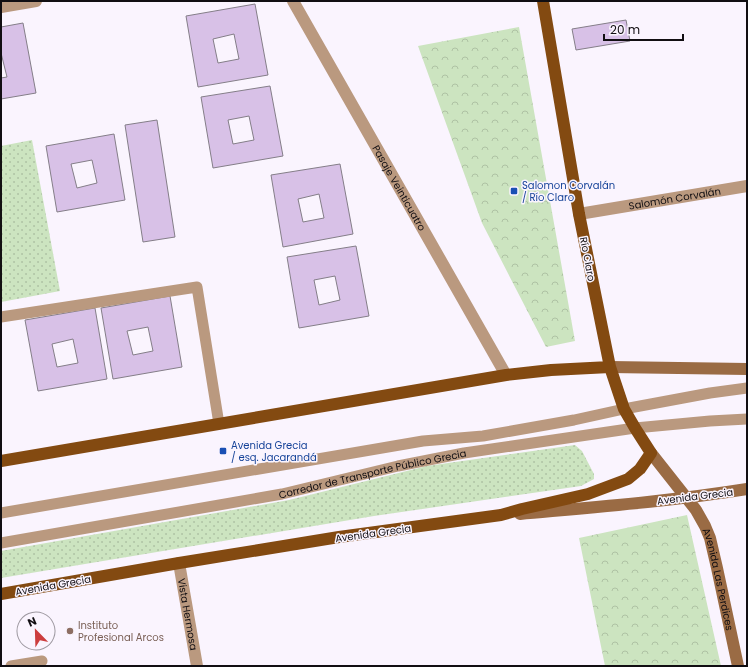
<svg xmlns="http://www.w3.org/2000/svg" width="748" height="667" font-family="Poppins,sans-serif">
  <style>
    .grass { fill: url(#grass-dots) }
    .park { fill: url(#park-crowns) }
    .building { fill: #d8c1e7; stroke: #847e88; fill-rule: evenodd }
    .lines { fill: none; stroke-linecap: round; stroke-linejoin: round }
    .lane { stroke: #ba997f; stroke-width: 11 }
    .street { stroke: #ba997f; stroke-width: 12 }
    .secondary { stroke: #9a6b44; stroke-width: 12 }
    .primary { stroke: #834a11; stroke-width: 12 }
    .transit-dot { fill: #1a4fb4; stroke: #faf4fe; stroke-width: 1.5 }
    .education-dot { fill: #8d6e63; stroke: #faf4fe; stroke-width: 1.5 }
    .labels { text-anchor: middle; stroke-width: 3; stroke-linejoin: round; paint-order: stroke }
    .transit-label { font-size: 10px; fill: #164399; stroke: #faf4fe; text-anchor: start }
    .street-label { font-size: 10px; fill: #110e12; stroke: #faf4fe }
    .education-label { font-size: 10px; fill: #785e54; stroke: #faf4fe; text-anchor: start }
  </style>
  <defs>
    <pattern id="grass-dots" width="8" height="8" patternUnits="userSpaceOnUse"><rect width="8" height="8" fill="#cce4c0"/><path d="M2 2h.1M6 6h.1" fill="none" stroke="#aec2a4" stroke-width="1.8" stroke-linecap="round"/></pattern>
    <pattern id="park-crowns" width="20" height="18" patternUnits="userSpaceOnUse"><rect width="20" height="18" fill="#cce4c0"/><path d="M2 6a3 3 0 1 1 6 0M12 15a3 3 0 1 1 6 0" fill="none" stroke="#aec2a4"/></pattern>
  </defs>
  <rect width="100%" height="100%" fill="#faf4fe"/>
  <!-- grass -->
  <path class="grass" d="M32,140L60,291L1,302V146Z
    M575,445L582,451L594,474V479L581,486L374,516L1,578V551L289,500L427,466Z"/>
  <!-- park -->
  <path class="park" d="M519,27L575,341L546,347L482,223L418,46Z
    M687,515L721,666H605L579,538Z"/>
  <!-- building -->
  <path class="building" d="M255,4L268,75L198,87L186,16ZM234,34L239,59L218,63L213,39Z
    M626,20L630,41L576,50L572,29Z
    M23,23L36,93L1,99V78L7,77L1,53V27Z
    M270,86L283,156L213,168L201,97ZM249,116L254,140L233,144L228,120Z
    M157,120L175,237L143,242L125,125Z
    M114,134L125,200L57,212L46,146ZM92,160L97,183L77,188L71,164Z
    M340,164L353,234L283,247L271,175ZM319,194L324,218L303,222L298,199Z
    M356,246L369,316L299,328L287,257ZM335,276L340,300L319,305L314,280Z
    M170,296L182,367L113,379L101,308ZM148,327L153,351L133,355L127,331Z
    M95,308L107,379L38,391L25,320ZM73,339L78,363L57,367L52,344Z"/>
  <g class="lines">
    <!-- lane -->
    <g class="lane">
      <path d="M1,317L197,287L219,424"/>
      <path d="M1,513L423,441L483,436L574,420L624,409L710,393L747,388"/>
      <path id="s1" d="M1,543L282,494L398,466L464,453L635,428L710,421L747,419"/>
      <path d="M11,666L42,661"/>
    </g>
    <!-- street -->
    <g class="street">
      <path id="s2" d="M293,1L506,375"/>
      <path d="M1,7L36,1"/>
      <path id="s3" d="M579,214L747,186"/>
      <path id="s4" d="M179,563L197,666"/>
    </g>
    <!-- secondary -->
    <g class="secondary">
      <path d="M610,367L747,369"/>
      <path id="s5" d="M651,453L696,510L705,526L710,538L717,568L738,666"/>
      <path d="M520,514C596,507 672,501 747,489"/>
    </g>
    <!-- primary -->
    <path class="primary" d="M1,461L506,375L551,370L610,367
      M1,594L179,563L339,537L501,515L522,509L588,494L628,479L640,469L651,453L635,428L624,409L610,367L579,214L543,1"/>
  </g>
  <!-- markers -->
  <g class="transit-dot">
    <rect x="510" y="187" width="8" height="8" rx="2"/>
    <rect x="219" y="447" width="8" height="8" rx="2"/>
  </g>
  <circle class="education-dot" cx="70" cy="631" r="4"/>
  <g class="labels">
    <!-- transit labels -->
    <g class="transit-label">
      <text x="522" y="189">Salomon Corvalán<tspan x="522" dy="12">/ Río Claro</tspan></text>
      <text x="231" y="449">Avenida Grecia<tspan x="231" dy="12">/ esq. Jacarandá</tspan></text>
    </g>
    <!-- street labels -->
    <g class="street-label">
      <text dy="4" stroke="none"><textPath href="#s2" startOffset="215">Pasaje Veinticuatro</textPath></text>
      <text dy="4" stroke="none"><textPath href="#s3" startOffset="97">Salomón Corvalán</textPath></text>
      <text transform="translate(588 259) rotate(79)" y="4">Río Claro</text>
      <text dy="4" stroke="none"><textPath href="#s1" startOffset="378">Corredor de Transporte Público Grecia</textPath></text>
      <text transform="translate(695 496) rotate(-7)" y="4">Avenida Grecia</text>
      <text transform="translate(373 533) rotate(-8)" y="4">Avenida Grecia</text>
      <text dy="4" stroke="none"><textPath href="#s5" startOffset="146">Avenida Las Perdices</textPath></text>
      <text transform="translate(53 585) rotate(-10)" y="4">Avenida Grecia</text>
      <text dy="4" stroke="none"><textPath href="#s4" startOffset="52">Vista Hermosa</textPath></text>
    </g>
    <!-- education labels -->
    <g class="education-label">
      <text x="78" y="629">Instituto<tspan x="78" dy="12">Profesional Arcos</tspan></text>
    </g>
  </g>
  <!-- border -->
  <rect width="748" height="667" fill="none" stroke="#110e12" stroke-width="4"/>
  <!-- north arrow -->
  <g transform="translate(36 631) rotate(337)"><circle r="19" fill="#faf4fe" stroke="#9d98a0"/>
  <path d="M0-3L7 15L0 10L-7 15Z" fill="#cc3d3e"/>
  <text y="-6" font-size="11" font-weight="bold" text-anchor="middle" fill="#110e12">N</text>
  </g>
  <!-- scale -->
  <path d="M604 34v6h79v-6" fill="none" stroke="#110e12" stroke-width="2"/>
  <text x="610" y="34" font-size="12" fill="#110e12" stroke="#faf4fe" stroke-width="3" paint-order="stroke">20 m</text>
</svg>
